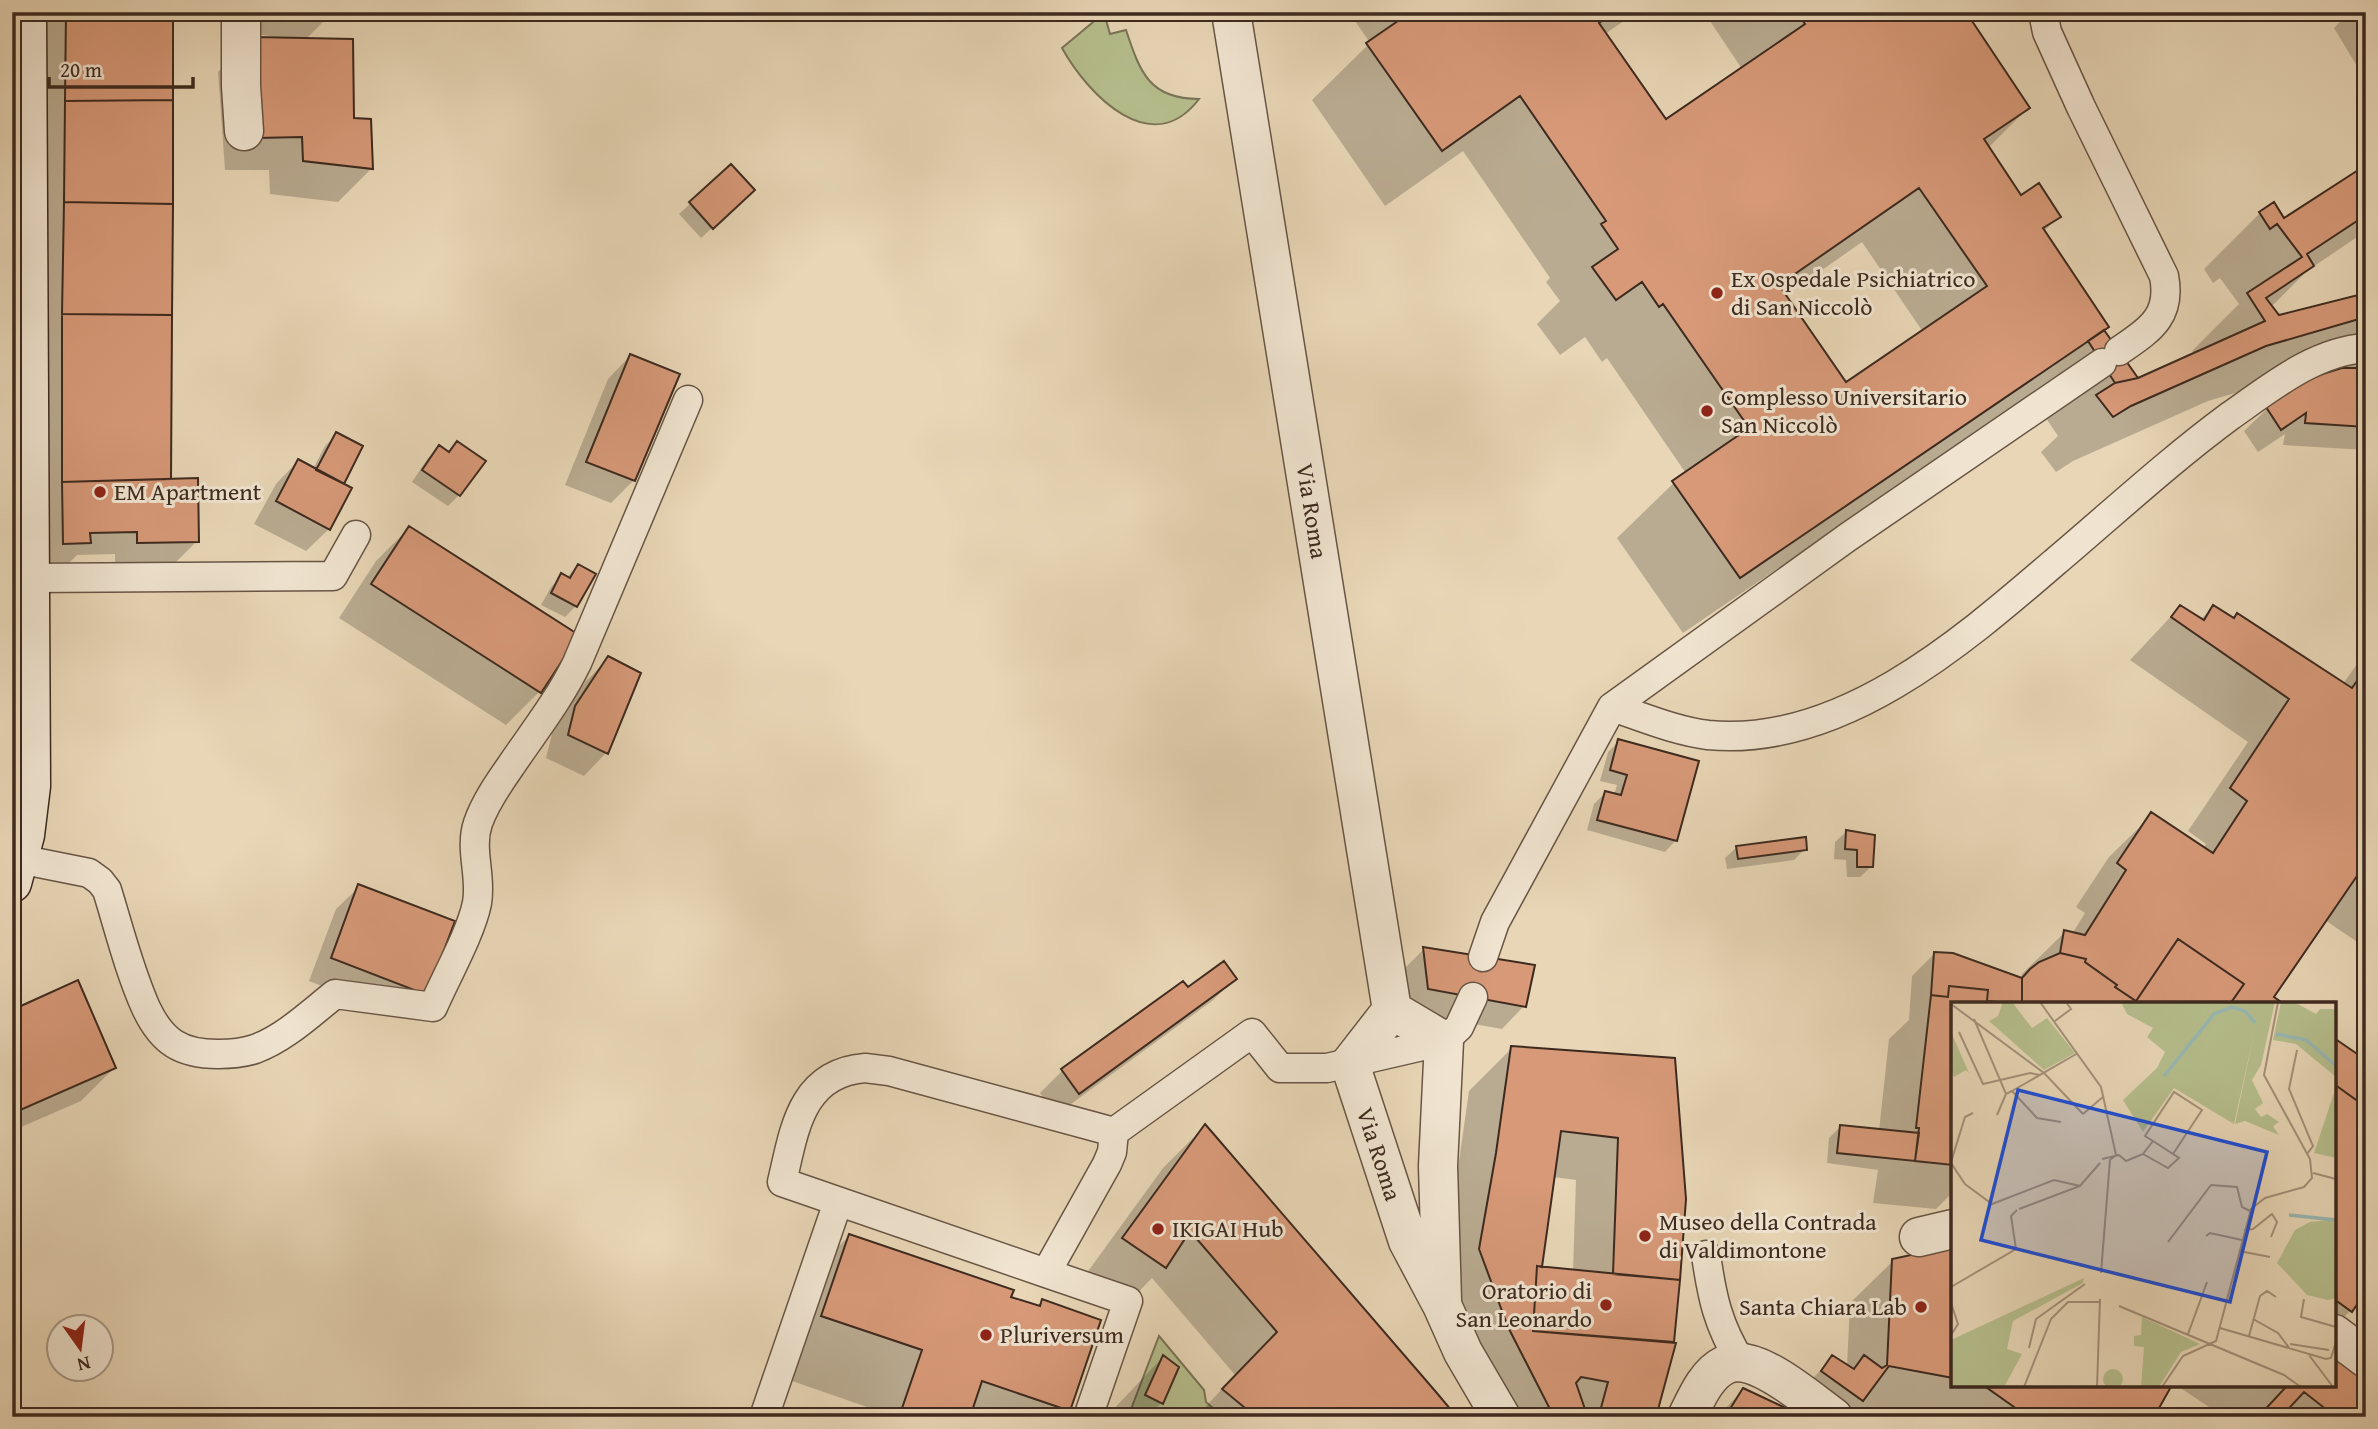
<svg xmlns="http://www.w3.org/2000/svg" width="2378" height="1429" font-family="'Gentium Book Plus',serif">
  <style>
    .green { fill: #b6be8d; stroke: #7a7456; stroke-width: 2 }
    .shadow { fill: #0003; fill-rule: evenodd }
    .building { fill: #d79978; stroke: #3d2a1f; stroke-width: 2; fill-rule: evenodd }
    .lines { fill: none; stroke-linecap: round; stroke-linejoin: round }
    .service-casing { stroke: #685545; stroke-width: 31 }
    .minor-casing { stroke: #685545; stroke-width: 41 }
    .secondary-casing { stroke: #3d2a1f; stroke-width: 41 }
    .service { stroke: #f0e4d0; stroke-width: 28 }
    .minor { stroke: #f0e4d0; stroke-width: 38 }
    .secondary { stroke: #f0e4d0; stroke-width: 38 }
    .poi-dot { fill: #8f2418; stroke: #f0e4d0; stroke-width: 2.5 }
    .labels { text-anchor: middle; stroke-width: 6; stroke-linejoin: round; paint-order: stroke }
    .poi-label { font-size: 24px; fill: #3d2a1f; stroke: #f0e4d0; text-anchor: start }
    .street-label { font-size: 24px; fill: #3d2a1f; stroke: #f0e4d0 }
    .inset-river { fill: none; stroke: #98b8b2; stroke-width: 3.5 }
    .inset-road { fill: none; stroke: #a4917a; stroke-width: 2 }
    .view { fill: #1d4ed8; fill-opacity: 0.15; stroke: #1d4ed8; stroke-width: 3.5 }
    .inset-edge { fill: none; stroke: #3d2a1f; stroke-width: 3.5 }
  </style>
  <rect width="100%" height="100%" fill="#e8d6b6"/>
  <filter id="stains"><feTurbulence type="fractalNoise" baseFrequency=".00286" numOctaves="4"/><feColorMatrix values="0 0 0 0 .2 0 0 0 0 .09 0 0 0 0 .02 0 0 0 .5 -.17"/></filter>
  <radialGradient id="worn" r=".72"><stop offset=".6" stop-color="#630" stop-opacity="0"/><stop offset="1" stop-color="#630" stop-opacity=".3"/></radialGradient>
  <!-- green -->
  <path class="green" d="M1104,13L1110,34L1126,30C1140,72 1149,99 1199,99C1152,161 1088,95 1062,48Z
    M1159,1336L1204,1390L1206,1402L1223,1417H1128Z"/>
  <!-- shadow -->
  <path class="shadow" d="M45,12H171L169,481L197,541L174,564L115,565V554L77,555L66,566H41Z
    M238,12H328V17L305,40L352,120L371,169L338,202L270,194L269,170H225L218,72L252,39H275L276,37L235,31Z
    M1103,12H1148L1105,20Z
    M1349,12H1637L1605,34L1665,121L1742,69L1704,12H1963L2028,108L1988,148L2020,197L2059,217L2043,232L2102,331L2137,380L2195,355L2192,351L2239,304L2220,278L2213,283L2204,269L2260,213L2284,221L2366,166V231L2307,271L2271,307L2279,317L2366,296V450L2283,445L2285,434L2258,452L2244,431L2267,409L2304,381L2333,371L2302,373L2208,401L2073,461L2056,472L2041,452L2058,436L2031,396L1683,633L1617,538L1685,472L1607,358L1602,362L1585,337L1560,355L1537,324L1560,301L1546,282L1550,278L1463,151L1385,206L1312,100L1370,43ZM1862,242L1923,332L1846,385L1785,296Z
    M2349,12H2366V81L2334,28Z
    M731,166L742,201L701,238L679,214Z
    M630,356L634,480L611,503L565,485L608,379Z
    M337,434L341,484L329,529L306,551L254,524L276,484L298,461L313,469L325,446Z
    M457,443L459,495L448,506L412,482L428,458L439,447L447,453Z
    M409,528L576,635L539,692L506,725L339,618L376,561Z
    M578,566L576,606L565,617L541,605L551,587L562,576L566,578Z
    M2180,607L2200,620L2213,607L2343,684L2366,651V948L2325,920L2271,998L2281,1004H1953V1192L1936,1209L1873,1203L1878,1170L1827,1163L1829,1138L1840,1127L1879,1131L1889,1039L1909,1020L1912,976L1935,953L2021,979L2022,974L2065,932L2072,934L2085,913L2076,907L2109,857L2152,815L2203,848L2206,844L2188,831L2248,742L2130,660Z
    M609,658L639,674L606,753L584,776L546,758L553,730L586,681Z
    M1619,741L1676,840L1665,852L1587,830L1594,804L1605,793L1614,795L1617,785L1600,781L1608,752Z
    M1847,831L1872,866L1860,877H1847L1846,860L1834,859L1835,842Z
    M1737,847L1805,849L1794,860L1727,869L1725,858Z
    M359,887L453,922L403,1017L309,981L336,909Z
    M1424,949L1524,1006L1502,1029L1406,1012L1401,972Z
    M1235,979L1212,1001L1056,1115L1040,1093L1062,1071L1187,990Z
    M12,1011L114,1068L81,1101L12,1131Z
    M2334,1040L2350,1311L2334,1327Z
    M1512,1048L1673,1060L1672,1342L1670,1344L1654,1417H1490L1437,1293L1454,1196L1469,1091ZM1553,1177L1576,1180L1573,1271L1540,1268Z
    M1205,1126L1454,1417H1196L1235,1375L1152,1278L1122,1309L1081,1281L1163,1168Z
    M849,1236L1009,1298L1036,1307L1042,1301L1068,1410L1062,1417H864L867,1407L766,1372L793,1292Z
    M1953,1248V1385H2170L2152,1417H1894L1853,1409L1844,1417H1717L1743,1390L1784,1409L1832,1358L1847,1367L1850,1303L1893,1261Z
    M1163,1357L1177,1367L1161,1403L1148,1417H1106Z
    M2176,1385H2334L2366,1417H2224Z"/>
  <!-- building -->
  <path class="building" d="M66,12H173V100L65,101Z
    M281,12H330L329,18Z
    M1411,12H1614L1599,23L1666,119L1805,24L1797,12H1966L2030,108L1984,139L2021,195L2039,183L2061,217L2043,228L2109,327L1740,578L1672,481L1749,428L1663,304L1659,307L1642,282L1616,300L1592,267L1618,249L1601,224L1606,221L1520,96L1442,151L1366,43ZM1919,188L1987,286L1846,382L1779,285Z
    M251,37L353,39L354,118L371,119L373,169L303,161L302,137L257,138Z
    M173,100V204L64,202L65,101Z
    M731,164L755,190L713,229L689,202Z
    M2366,165V215L2307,254L2314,266L2266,298L2279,315L2366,293V317L2266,346L2131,406L2113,417L2096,395L2115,383L2138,378L2265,321L2247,293L2302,257L2277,224L2270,229L2259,212L2274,202L2284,218Z
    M64,202L173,204L172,315L62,314Z
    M62,314L172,315L171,479L62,482Z
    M2104,330L2119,351L2138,378L2115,383L2088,341Z
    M630,354L680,374L635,481L586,462Z
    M2342,368H2366V427L2305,423L2306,413L2281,430L2266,407L2303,380Z
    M336,432L363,446L344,484L316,470Z
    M457,441L486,461L460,496L422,470L439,445L449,452Z
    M298,459L352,488L330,530L276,501Z
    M198,478L199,542L137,543V532L90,533L91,543L63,544L62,482Z
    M409,526L579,635L541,693L371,584Z
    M578,564L596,574L577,607L551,593L561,573L570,578Z
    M2180,605L2204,620L2213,605L2234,618L2237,613L2352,688L2366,668V877L2359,873L2274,997L2284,1004H2230L2244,984L2178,939L2136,1001L2115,987L2117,985L2085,962L2086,959L2060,953L2064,930L2085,935L2126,870L2117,863L2151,812L2213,853L2247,801L2230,788L2289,699L2171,617Z
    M608,656L641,673L608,754L568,735L575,706Z
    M1618,739L1699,761L1677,841L1597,820L1605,791L1621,795L1627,775L1610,770Z
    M1846,830L1875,835L1873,867H1857V850L1845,849Z
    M1806,837L1807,850L1738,859L1736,846Z
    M358,884L455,921L427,995L331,958Z
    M2178,939L2244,984L2230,1004H2022V978L2030,969L2039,962L2060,953L2086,959L2085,962L2117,985L2115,987L2136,1001Z
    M1423,947L1535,965L1526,1007L1428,989Z
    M1934,952L1953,953L2022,978V1004L1987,1001L1988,990L1949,986L1948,997L1931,995Z
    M1224,961L1237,979L1079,1094L1061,1069L1183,981L1188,987Z
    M78,980L116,1068L18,1111L12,1099V1010Z
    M1949,986L1988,990L1987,1001L2005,1003L1953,1004V1165L1915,1161L1919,1128H1916L1931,995L1948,997Z
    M2334,1038L2366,1060V1107L2334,1084Z
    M1511,1046L1675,1058L1686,1199L1680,1280L1613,1274L1618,1138L1561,1131L1542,1267L1537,1266L1533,1331L1676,1343L1656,1417H1554L1508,1327L1479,1249L1496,1153ZM1581,1377L1608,1382L1599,1415L1586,1412L1576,1383Z
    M2334,1084L2366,1107V1291L2352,1312L2334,1299Z
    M1205,1124L1436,1392L1457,1417H1256L1222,1389L1277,1332L1190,1231L1166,1268L1122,1238Z
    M1840,1125L1919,1133L1915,1161L1837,1153Z
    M849,1234L1014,1290L1011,1297L1040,1306L1042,1299L1101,1320L1070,1411L982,1381L970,1417H899L922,1350L821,1316Z
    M1953,1246V1378L1889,1366L1863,1401L1821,1371L1832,1355L1854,1369L1864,1355L1882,1368L1887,1365L1892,1259Z
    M1537,1266L1680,1280L1674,1342L1533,1331Z
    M2334,1352L2366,1376V1417H2336L2304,1392L2281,1417H2258L2286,1387L2283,1385H2334Z
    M1163,1355L1179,1367L1163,1404L1145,1395Z
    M1983,1385H2172L2154,1417H2016L2010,1412L2014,1407Z
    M1743,1388L1805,1417H1725Z"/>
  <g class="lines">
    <!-- service casing -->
    <g class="service-casing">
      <path id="service" d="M2043,12L2047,32L2081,107L2164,276C2172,317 2149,330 2119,351
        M29,578L333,576L356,535
        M1612,707C1643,717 1675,731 1708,735C1840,748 1962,642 2055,562C2113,513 2169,461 2230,416C2270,388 2315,351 2366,348
        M19,859L89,873L100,881L107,890C119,929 129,970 146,1008C162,1042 181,1054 218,1054C230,1054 243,1053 255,1049C285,1038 311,1013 335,994L433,1007C446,977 471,933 477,903C482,876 469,849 478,823C485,803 498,784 510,767C533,733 559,700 577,663L688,400
        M1483,957L1495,922L1612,707L1848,537L2102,363
        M865,1068L889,1071L1114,1132L1112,1152L1107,1164L1046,1273L782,1182C794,1132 800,1073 865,1068Z
        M1114,1132L1252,1033L1280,1068H1327L1444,1041L1459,1027L1473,997
        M1706,1255C1712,1297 1718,1326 1741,1362
        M1046,1273L1128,1301L1088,1417
        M764,1417L838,1202"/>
    </g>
    <!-- minor casing -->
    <g class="minor-casing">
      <path id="minor" d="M241,12V86L244,131
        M1231,12L1392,1010L1350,1064L1408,1241L1442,1305L1463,1352L1501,1417
        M1392,1010L1444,1041L1438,1166L1442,1300
        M1919,1237L1953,1229
        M2334,1334L2366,1358
        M1687,1417C1696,1399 1706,1374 1725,1365C1755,1351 1809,1400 1833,1417"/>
    </g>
    <!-- secondary casing -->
    <g class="secondary-casing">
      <path id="secondary" d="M12,883L25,835L31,786L27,12"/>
    </g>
    <!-- service -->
    <use href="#service" class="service"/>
    <!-- minor -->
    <use href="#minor" class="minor"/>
    <!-- secondary -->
    <use href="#secondary" class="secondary"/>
  </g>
  <!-- markers -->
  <g class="poi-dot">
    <circle cx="1717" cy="293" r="7"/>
    <circle cx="1707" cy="411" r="7"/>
    <circle cx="100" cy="492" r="7"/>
    <circle cx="1158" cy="1229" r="7"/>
    <circle cx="1645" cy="1236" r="7"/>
    <circle cx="1606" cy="1305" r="7"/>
    <circle cx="1921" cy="1307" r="7"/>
    <circle cx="986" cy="1335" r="7"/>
  </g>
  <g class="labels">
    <!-- poi labels -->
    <g class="poi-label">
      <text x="1731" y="287">Ex Ospedale Psichiatrico<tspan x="1731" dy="28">di San Niccolò</tspan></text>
      <text x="1721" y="405">Complesso Universitario<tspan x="1721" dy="28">San Niccolò</tspan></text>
      <text x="114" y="500">EM Apartment</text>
      <text x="1659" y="1230">Museo della Contrada<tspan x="1659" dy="28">di Valdimontone</tspan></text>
      <text x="1172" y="1237">IKIGAI Hub</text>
      <text x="1592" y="1299" text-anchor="end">Oratorio di<tspan x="1592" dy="28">San Leonardo</tspan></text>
      <text x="1907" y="1315" text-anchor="end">Santa Chiara Lab</text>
      <text x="1000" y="1343">Pluriversum</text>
    </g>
    <!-- street labels -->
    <g class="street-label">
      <text transform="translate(1312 511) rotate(81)" y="8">Via Roma</text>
      <text transform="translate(1379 1154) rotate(72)" y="8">Via Roma</text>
    </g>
  </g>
  <!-- overview -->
  <g transform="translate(1951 1002)">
    <rect width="385" height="385" fill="#e8d6b6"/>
    <path d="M52,0H61L81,26L96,16L124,51L93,68L38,19L47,14ZM170,0H324L310,63L301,78L312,101L304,107L310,115L316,112L328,120L322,124L328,133L294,119L284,122L304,27L283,122L223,86L192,130L172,98L206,66L214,50L196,35L202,26L176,12ZM330,0H343L365,12L369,7H384L385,75L345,42L322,38ZM0,30L18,71L15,68L3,75L0,69ZM385,85V156L363,151ZM385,217V296L377,298L356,293L326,261L344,228L359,220ZM133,276L132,281L62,319L56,347L71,352L53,385H0V338ZM191,315L249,342L230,350L208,385H190L193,345L183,344V334L190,333ZM152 377a10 10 0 1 1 20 0a10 10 0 1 1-20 0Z" fill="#b6be8d"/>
    <path class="inset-river" d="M325,32L355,38L385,64M213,74L263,12L281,5L294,9L304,21M338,213L385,218"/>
    <path class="inset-road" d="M89,0L150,85L165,153M0,2L93,71L132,112M23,17L55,92L61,89M104,19L120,7L115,0M8,30L32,82L79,71L89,73M346,48L338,87L362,144L356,152M61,89L127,51M61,89L86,116L110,120M132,112L153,94M46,113L55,92M202,139L194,134L223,90L251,108L222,152M151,157L168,153L175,159L192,152L202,139L228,156L217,166L192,152M0,160L14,115L22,111M0,161L14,182L41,202L103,178L129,184M362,171L385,177M68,207L129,184L149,161M293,228L302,227L321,212L326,220L320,235M255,234L259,231L291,238M217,240L260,183L286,185L291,205L299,209M288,249L319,255M150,271L159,158L165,153M0,285L65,247L60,214L66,208M353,297L350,315L385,325M0,301L7,322L0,333M168,304L333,373L350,385M302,317L327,331L339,347M269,326L375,357L380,356L385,340M237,332L256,280M298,334L309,294L316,289L325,295M339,342L378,348M78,346L85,317L134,282M358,353L382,385M73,385L100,317L117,300H149M146,385L149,297M211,385L232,354L265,339L300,207L314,196L353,185L361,176L359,157L313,73L327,0"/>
    <path class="view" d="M67,88L316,150L279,300L30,238Z"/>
    <rect width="385" height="385" class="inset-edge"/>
  </g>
  <!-- margin -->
  <rect width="2378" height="1429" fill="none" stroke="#e8d6b6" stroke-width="42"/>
  <rect x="14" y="14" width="2350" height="1401" fill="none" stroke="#3d2a1f" stroke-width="3.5"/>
  <rect x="21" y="21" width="2336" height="1387" fill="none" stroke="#3d2a1f" stroke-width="2"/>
  <!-- north arrow -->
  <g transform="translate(80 1348) rotate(166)"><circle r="33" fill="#f0e4d0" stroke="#a89a89" stroke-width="2"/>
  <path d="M0-5L12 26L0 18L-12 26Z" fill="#8f2418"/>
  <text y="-10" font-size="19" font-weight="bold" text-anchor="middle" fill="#3d2a1f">N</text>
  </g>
  <!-- scale -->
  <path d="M49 77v10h144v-10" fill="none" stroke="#3d2a1f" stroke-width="3.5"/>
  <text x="60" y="77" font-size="21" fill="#3d2a1f" stroke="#f0e4d0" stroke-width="5" paint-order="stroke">20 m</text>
  <rect width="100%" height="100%" filter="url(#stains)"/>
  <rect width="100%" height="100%" fill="url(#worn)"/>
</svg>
